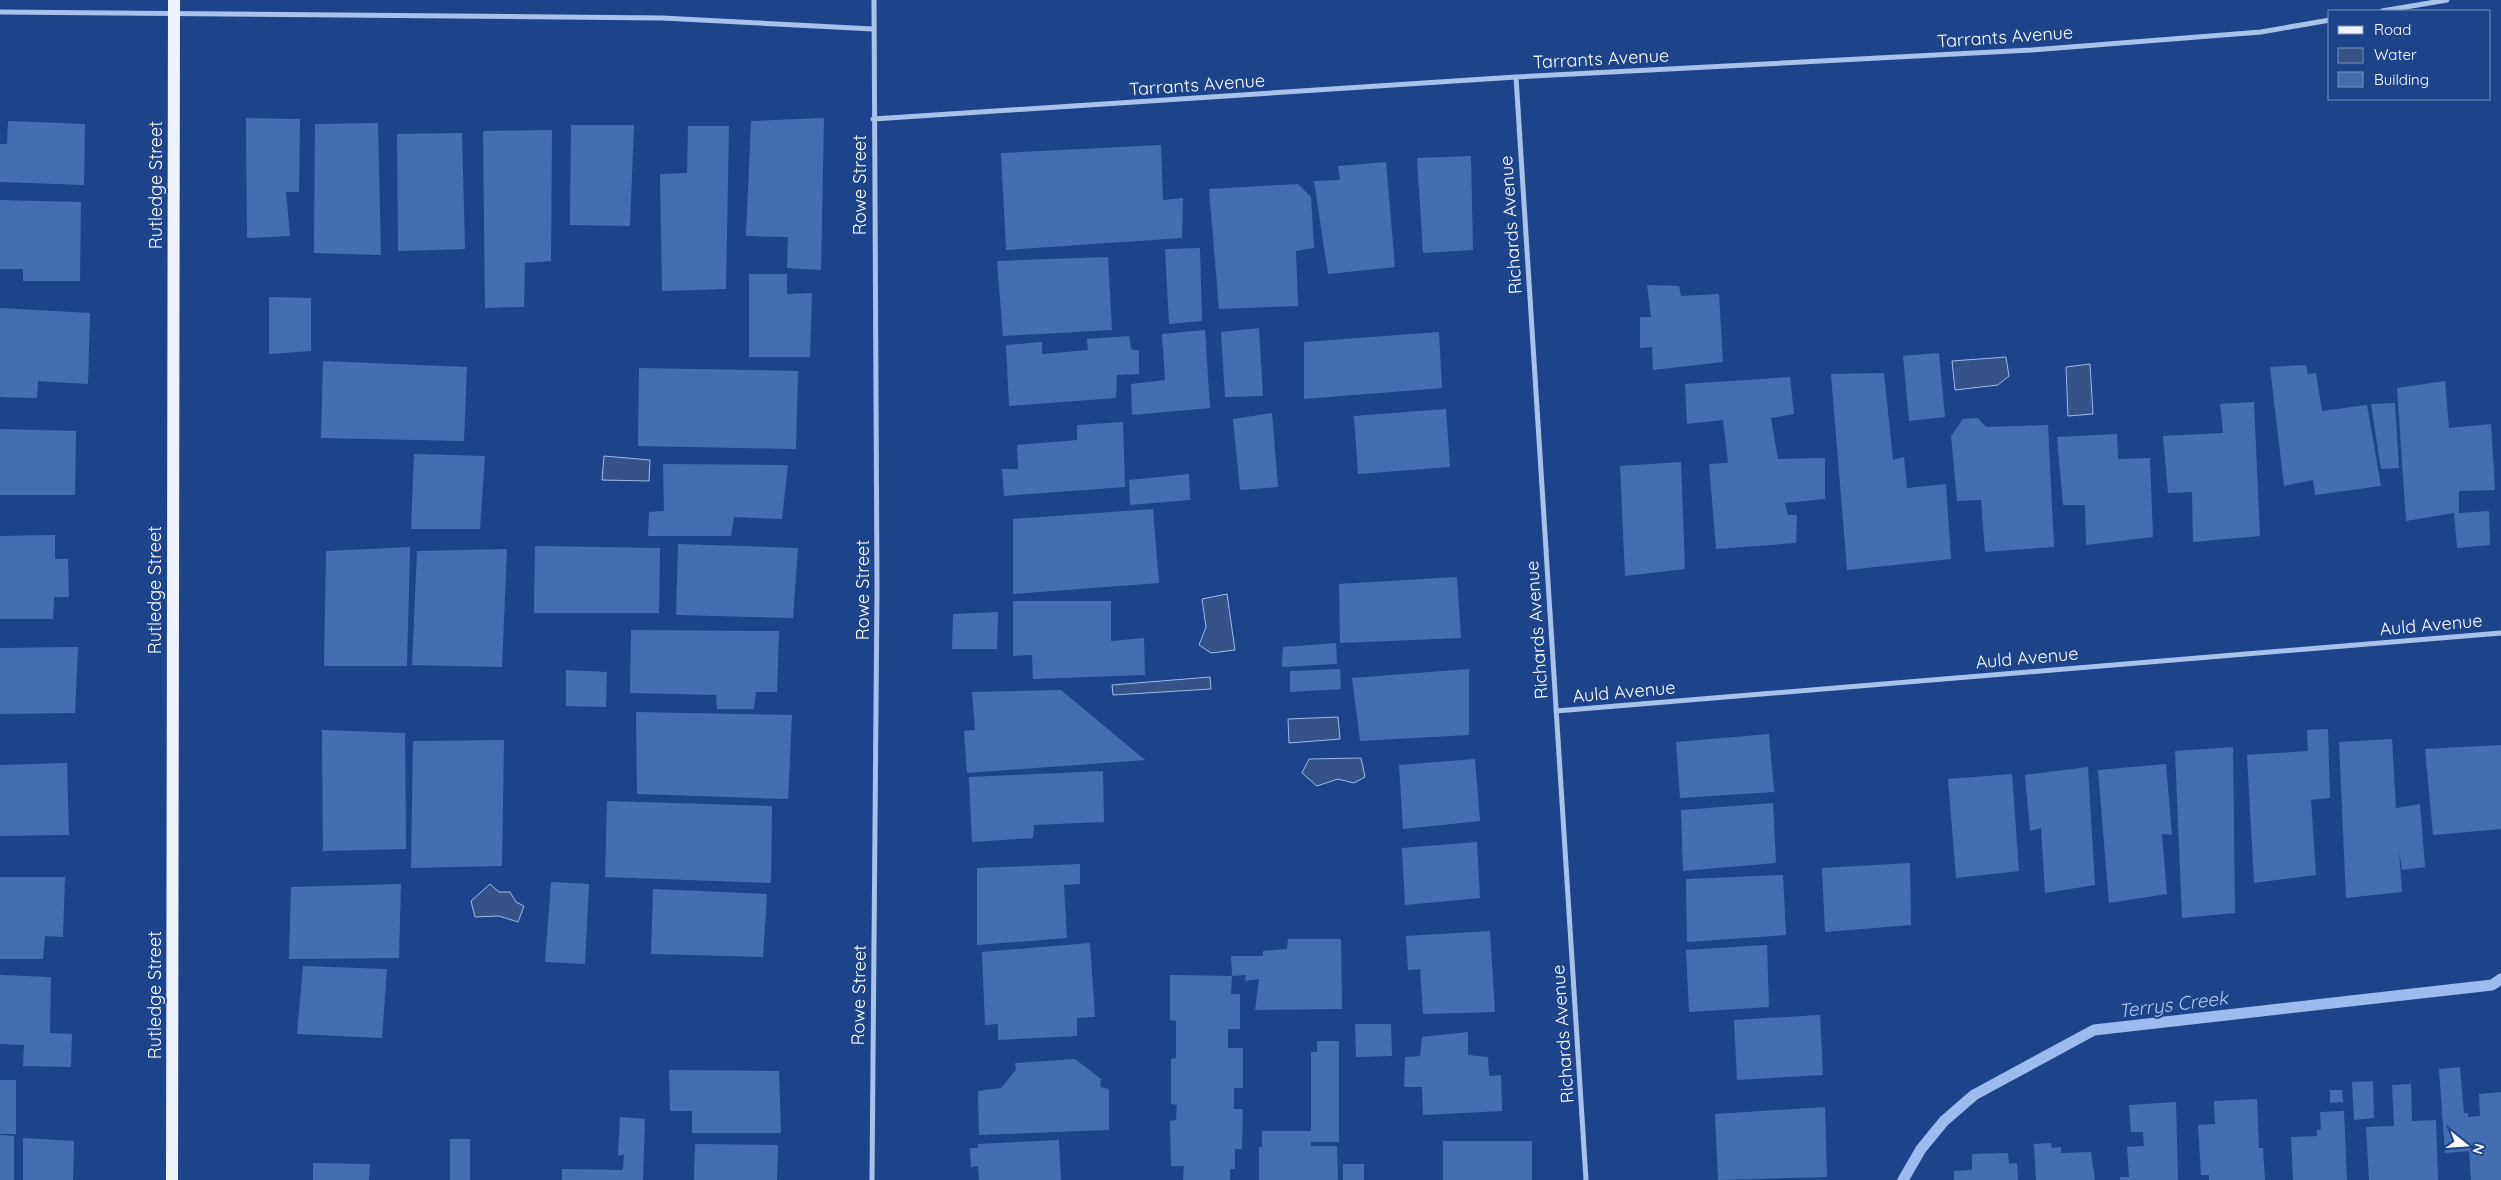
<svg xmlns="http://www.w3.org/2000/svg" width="2501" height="1180" font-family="Quicksand,sans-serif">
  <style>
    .water { fill: #365387; stroke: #9cbbee }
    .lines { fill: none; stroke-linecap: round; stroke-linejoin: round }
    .stream { stroke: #9cbbee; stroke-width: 11 }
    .building { fill: #456eb2 }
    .minor { stroke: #a8c2ec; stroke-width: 5 }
    .primary { stroke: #eef3ff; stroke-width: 12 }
    .labels { text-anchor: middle; stroke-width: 4; stroke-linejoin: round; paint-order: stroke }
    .street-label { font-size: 18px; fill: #fff; stroke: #1d448b }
    .water-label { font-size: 19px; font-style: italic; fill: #b4ccf3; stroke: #1d448b }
  </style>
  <rect width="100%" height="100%" fill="#1d448b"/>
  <!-- water -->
  <path class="water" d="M2006,357L2009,376L1998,385L1955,390L1952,361Z
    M2090,364L2093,414L2068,416L2066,367Z
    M604,456L650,460L649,481L602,480Z
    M1227,594L1235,650L1211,653L1199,645L1206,627L1202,599Z
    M1210,677L1211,689L1113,695L1112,685Z
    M1338,717L1340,739L1289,743L1288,719Z
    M1361,758L1365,777L1354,783L1338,779L1317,786L1302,773L1309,759Z
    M490,884L499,892H510L516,902L524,906L518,922L499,916L475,917L471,901Z"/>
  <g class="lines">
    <!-- stream -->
    <path class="stream" d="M1903,1180L1921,1149L1944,1121L1974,1095L2094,1030L2492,985L2501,979"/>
  </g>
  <!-- building -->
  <path class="building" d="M246,118L300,119L299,192H286L290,236L247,238Z
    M824,118L821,270L787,268L788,237L746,236L751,121Z
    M8,121L85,124L84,185L0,182V144H7Z
    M378,123L381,255L314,253L315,124Z
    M571,125H634L630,226L570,225Z
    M688,126H729L726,289L662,291L660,174L687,173Z
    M552,130L551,261L525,263L524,307L485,308L483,131Z
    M462,133L465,249L398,251L397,134Z
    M1161,145L1163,200L1183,198L1182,238L1006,250L1001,153Z
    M1471,156L1473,250L1423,253L1417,158Z
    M1386,162L1395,267L1328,274L1314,181L1340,180L1338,166Z
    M1298,184L1311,197L1314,248L1296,251L1298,306L1219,309L1209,189Z
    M0,200L81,202L80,281H23V269H0Z
    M1200,248L1202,321L1169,324L1165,249Z
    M1108,257L1112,330L1003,336L997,261Z
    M749,274H787V294L812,293L810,357H749Z
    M1647,285L1679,286L1681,296L1719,294L1723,362L1653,370L1652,347L1640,348V317H1651Z
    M269,297L311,298V351L269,354Z
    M0,308L90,313L88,384L38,381L37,398L0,397Z
    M1259,328L1263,396L1225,397L1221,332Z
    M1205,330L1210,408L1132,415L1131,384L1165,380L1162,334Z
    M1439,332L1442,388L1304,399V342Z
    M1129,336L1131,349L1139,351V374L1117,375L1116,398L1009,406L1006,345L1042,342V354L1088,350L1087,339Z
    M1939,353L1945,417L1909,421L1903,356Z
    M323,361L467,367L464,441L321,438Z
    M2306,365L2308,374L2316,373L2322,411L2367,405L2381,486L2315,495L2313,480L2284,486L2270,367Z
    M639,368L798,371L796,449L638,446Z
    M1884,373L1893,460L1904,457L1907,488L1946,484L1951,559L1847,570L1831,374Z
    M1790,377L1794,414L1771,418L1778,459L1825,458V499L1785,503L1788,515H1797L1796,543L1716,549L1709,464L1728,463L1723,420L1687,424L1685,384Z
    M2445,381L2449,428L2491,424L2495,490L2459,491V513L2489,511L2490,545L2457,548L2454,513L2406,521L2397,388Z
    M2254,402L2260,536L2193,542L2192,492L2168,493L2163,436L2223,433L2220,404Z
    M2395,403L2399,468L2381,469L2371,404Z
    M1446,409L1450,467L1358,474L1354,416Z
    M1272,413L1278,487L1240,490L1233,419Z
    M1978,418L1986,427L2048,425L2054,547L1985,552L1981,500L1957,501L1951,436L1963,419Z
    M1123,422L1125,487L1004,496L1002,469H1018L1017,445L1077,440V425Z
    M0,429L76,431L75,495H0Z
    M2117,434L2118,459L2150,458L2153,537L2086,545L2085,505H2063L2057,437Z
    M414,454L485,456L480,529H411Z
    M1681,462L1685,569L1625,576L1620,466Z
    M663,464L788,465L782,519L734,517L731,536H648L649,512L664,511Z
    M1189,474L1190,500L1130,505L1129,480Z
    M1153,509L1159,583L1013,594V519Z
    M55,535V559H68L69,597H54L53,619H0V536Z
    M678,544L798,548L793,618L676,615Z
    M535,546L660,548L659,613H534Z
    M410,547L407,666H324L326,551Z
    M507,549L502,667L412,665L417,551Z
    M1457,577L1461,638L1340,643L1339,584Z
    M1013,601H1111V641L1144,638L1145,675L1033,679L1032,655L1013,656Z
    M998,612L997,649H952L953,614Z
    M631,630L779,631L777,692H756L754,709H717L716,695L630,693Z
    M1336,643L1337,664L1282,667L1283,647Z
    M78,647L75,713L0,714V648Z
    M1340,669L1341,689L1290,692V671Z
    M1469,669V735L1360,741L1352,678Z
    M566,670L607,672L606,707L566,706Z
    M1061,690L1145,760L967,773L964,731L975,730L972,692Z
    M636,712L792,715L788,799L637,794Z
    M2328,729L2330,798L2311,800L2316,875L2254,883L2247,755L2308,751L2307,730Z
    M322,730L405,733L406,849L323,851Z
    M1769,734L1774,792L1680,798L1676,742Z
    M2392,739L2396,808L2420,804L2425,867L2402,870L2399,850L2402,892L2346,898L2339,742Z
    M504,740L502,866L411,868L413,741Z
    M2501,745V829L2433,835L2425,749Z
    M2233,747L2235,913L2182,918L2175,751Z
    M1475,759L1480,821L1403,829L1399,765Z
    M67,763L69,835L0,836V765Z
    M2166,764L2172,835L2162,834L2167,894L2109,903L2098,770Z
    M2088,767L2095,885L2045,893L2041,828L2030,831L2025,775Z
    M1103,771L1104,822L1034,825L1033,838L972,842L969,777Z
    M2012,774L2019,871L1956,878L1948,779Z
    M607,801L772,806L771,883L605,877Z
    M1773,803L1776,863L1683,871L1681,810Z
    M1477,842L1480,898L1405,905L1402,848Z
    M1910,863L1911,925L1825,932L1822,868Z
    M1080,864V884L1064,885L1067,938L977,945V868Z
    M1783,875L1786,935L1687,942L1686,879Z
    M0,877H65L63,937L45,936L43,959H0Z
    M551,882L589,884L585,964L545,962Z
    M401,884L399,958L289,959L291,887Z
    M653,889L767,894L763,957L651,954Z
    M1490,931L1495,1012L1423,1014L1420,969L1408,970L1406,936Z
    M1288,939H1341L1342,1009L1255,1010L1259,979L1245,981L1246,975L1232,976L1231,956H1263V951L1287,949Z
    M1090,943L1095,1017L1077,1018V1036L998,1040V1024L985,1025L982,952Z
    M1767,945L1769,1007L1689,1012L1686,950Z
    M303,966L387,969L382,1038L297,1034Z
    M0,975L51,977L50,1033L72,1034L71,1067L23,1066L24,1045L0,1044Z
    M1170,975L1232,976L1231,994H1240V1029H1228V1048H1243V1088H1234V1109H1243L1242,1149H1235V1169H1230V1180H1183L1184,1166H1171L1170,1121L1176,1120L1177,1105L1171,1104V1059L1176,1058V1021L1170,1020Z
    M1820,1015L1823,1075L1737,1080L1734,1020Z
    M1355,1024H1391L1392,1056L1356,1057Z
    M1468,1032V1055L1488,1057L1489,1076L1501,1075L1502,1111L1423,1115L1422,1087H1404L1405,1057L1420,1056L1422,1037Z
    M1317,1041H1339V1142H1311V1146H1337L1338,1180H1259V1147H1262V1131H1311V1052H1317Z
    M1075,1059L1101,1079L1100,1087L1109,1089V1130L979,1135L978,1091L1001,1088L1016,1070L1015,1063Z
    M2460,1067L2464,1113H2468V1117L2480,1116L2479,1094L2501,1092V1180H2471L2469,1151L2445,1153L2439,1069Z
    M669,1070L779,1071L781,1133H692V1111H670Z
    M0,1080H16V1134H0Z
    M2373,1081L2374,1118L2354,1120L2352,1082Z
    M2411,1084L2412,1121L2436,1120L2438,1180H2369L2366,1127L2394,1126L2392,1085Z
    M2330,1090H2342L2343,1102L2330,1103Z
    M2257,1099L2259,1148H2263L2265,1180H2209V1175H2201L2198,1125L2215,1124L2214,1101Z
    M2176,1102L2178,1180H2120V1177H2129L2127,1147L2144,1146L2143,1132H2131L2129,1105Z
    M1825,1107L1827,1177L1718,1180L1715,1114Z
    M2344,1111L2347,1180H2293L2291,1137L2317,1136V1130L2321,1129L2320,1112Z
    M620,1117L645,1119L643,1180H562V1169L623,1170L624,1154L618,1156Z
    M0,1135L14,1136V1180H0Z
    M23,1138L74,1141L73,1180H23Z
    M450,1139H470V1180H450Z
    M1059,1140L1061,1180H979L978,1166L971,1167L970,1148H978V1144Z
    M1443,1141H1532V1180H1443Z
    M2051,1143L2052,1148L2061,1147V1153L2091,1152L2095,1180H2036L2034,1144Z
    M695,1144L778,1145L777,1180H694Z
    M2008,1153L2009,1164L2017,1163L2018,1180H1954V1171L1972,1170V1154Z
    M313,1163L370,1164L369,1180H313Z
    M1343,1164H1364V1180H1343Z"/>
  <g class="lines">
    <!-- minor -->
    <path class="minor" d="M2382,11L2447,0
      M0,12L662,18L873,29
      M1516,77L1586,1180
      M873,119L1516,77L2031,50L2261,32L2330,20
      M1556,711L2501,633
      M872,1180L877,590L874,0"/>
    <!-- primary -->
    <path class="primary" d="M172,1180L174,0"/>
  </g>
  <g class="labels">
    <!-- street labels -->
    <g class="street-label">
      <text transform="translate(2005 37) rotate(-4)" y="6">Tarrants Avenue</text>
      <text transform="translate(1601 59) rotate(-3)" y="6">Tarrants Avenue</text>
      <text transform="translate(1197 85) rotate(-4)" y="6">Tarrants Avenue</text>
      <text transform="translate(156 185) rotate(-90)" y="6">Rutledge Street</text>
      <text transform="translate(860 185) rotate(-90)" y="6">Rowe Street</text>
      <text transform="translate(1511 225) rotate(-94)" y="6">Richards Avenue</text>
      <text transform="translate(155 590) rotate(-90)" y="6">Rutledge Street</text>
      <text transform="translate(863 590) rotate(-90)" y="6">Rowe Street</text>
      <text transform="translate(2431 625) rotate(-5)" y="6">Auld Avenue</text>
      <text transform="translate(1537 630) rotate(-94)" y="6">Richards Avenue</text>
      <text transform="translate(2027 658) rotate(-5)" y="6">Auld Avenue</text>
      <text transform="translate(1624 692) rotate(-5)" y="6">Auld Avenue</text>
      <text transform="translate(155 995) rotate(-90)" y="6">Rutledge Street</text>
      <text transform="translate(859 995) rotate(-89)" y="6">Rowe Street</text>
      <text transform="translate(1563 1034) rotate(-94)" y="6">Richards Avenue</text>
    </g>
    <!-- water labels -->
    <g class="water-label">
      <text transform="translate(2173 1004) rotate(-7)" y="7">Terrys Creek</text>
    </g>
  </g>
  <!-- legend -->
  <rect x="2328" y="10" width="162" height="90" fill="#1d448b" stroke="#778fb9"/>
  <rect x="2338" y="26" width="25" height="8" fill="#eef3ff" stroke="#778fb9"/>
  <text x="2374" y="35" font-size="15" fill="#ffffff">Road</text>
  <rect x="2338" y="48" width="25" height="15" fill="#365387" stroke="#778fb9"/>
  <text x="2374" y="60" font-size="15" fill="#ffffff">Water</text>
  <rect x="2338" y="72" width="25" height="15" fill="#456eb2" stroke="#778fb9"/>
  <text x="2374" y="85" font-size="15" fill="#ffffff">Building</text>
  <!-- north arrow -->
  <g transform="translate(2466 1145) rotate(107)" stroke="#1d448b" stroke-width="4" paint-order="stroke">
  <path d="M0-4L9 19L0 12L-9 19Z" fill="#ffffff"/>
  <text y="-8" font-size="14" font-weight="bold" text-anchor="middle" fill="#ffffff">N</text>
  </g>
</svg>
